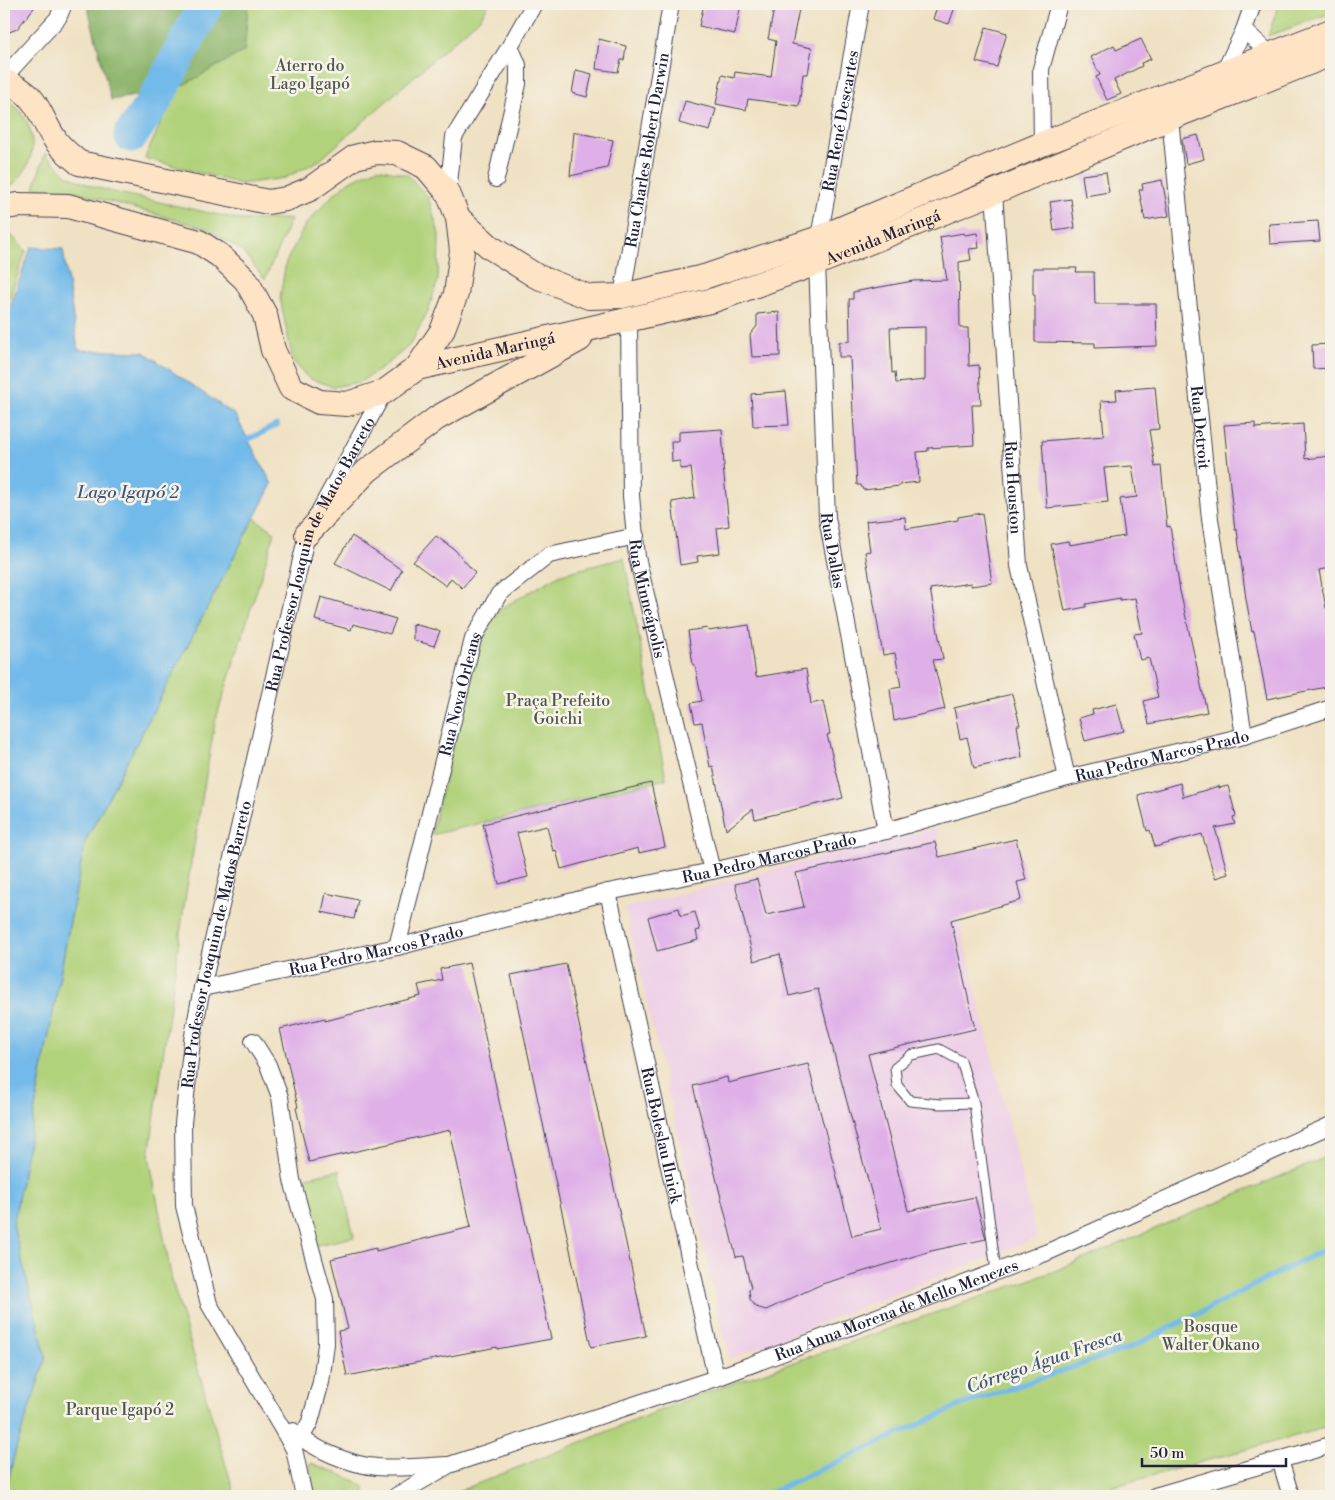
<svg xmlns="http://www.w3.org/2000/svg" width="1335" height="1500" font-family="'Libre Bodoni',serif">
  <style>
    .built { fill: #eed0e7 }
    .green { fill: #b1d27a; stroke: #6a7a5a }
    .forest { fill: #8cb46a; stroke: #576b52 }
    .water { fill: #72baea; stroke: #4a6e92 }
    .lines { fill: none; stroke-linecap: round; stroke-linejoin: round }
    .stream { stroke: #72baea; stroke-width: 5.5 }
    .river { stroke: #72baea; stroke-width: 35 }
    .building { fill: #dfb0e8; fill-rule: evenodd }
    .lane-casing { stroke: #413f4f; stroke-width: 11 }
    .street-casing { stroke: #413f4f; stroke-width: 18 }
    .secondary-casing { stroke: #413f4f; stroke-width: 26 }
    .lane { stroke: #fff; stroke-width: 9 }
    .street { stroke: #fff; stroke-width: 16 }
    .secondary { stroke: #fee4c5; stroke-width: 24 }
    .labels { text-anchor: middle; stroke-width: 5; stroke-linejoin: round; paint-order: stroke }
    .park-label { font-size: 16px; fill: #4d574e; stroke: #f7f3e8 }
    .street-label { font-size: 16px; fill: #22223b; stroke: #f7f3e8 }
    .water-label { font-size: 18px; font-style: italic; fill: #3e5778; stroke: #f7f3e8 }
  </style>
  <rect width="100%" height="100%" fill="#f7f3e8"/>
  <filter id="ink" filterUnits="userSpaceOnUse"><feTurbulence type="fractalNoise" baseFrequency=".02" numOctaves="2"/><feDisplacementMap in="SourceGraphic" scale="10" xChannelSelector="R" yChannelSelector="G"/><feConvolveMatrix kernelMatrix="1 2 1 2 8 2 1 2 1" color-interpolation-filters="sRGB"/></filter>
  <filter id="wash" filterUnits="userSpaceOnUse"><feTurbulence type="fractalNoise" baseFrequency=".0096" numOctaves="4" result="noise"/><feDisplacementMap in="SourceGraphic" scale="20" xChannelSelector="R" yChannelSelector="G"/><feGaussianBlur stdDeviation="1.12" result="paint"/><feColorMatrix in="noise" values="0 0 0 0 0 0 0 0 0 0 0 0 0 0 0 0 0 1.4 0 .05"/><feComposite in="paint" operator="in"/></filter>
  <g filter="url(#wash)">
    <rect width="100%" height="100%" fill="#efe1c3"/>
    <!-- built -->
    <path class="built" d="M936,828L1037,1238L730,1359L625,908Z"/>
    <!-- green -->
    <path class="green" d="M248,4H489L480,18L320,160L285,178L241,184L145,158L176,89L244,51Z
      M1279,4H1331V13L1268,36Z
      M4,98C42,121 41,168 4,191Z
      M45,153L67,175L89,185L113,192L242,220L291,219L265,279L242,251L208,229L65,189L34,188Z
      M378,168L408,175L428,197L439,234L438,280L428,311L410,345L382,368L360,382L333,387L308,378L293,361L280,298L286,262L305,225L334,194L350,181Z
      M9,233L26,251L4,313V236Z
      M254,518L275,532L215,722L185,899L149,1156L172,1281L235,1496H5L15,1452L46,1357L13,1225L85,842Z
      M624,558L666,779L431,835L477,646L500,609L561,574Z
      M1331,1155V1426L1079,1496H447L688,1399L1052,1272Z
      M339,1170L354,1237L313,1246L298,1179Z
      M311,1463L356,1481L364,1487L365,1493L364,1496H317L309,1474Z"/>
    <!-- forest -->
    <path class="forest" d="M87,4H248L244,51L176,89L111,100Z"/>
    <!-- water -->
    <path class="water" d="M31,247L63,249L78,350L144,352L235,415L272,484L85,842L13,1225L46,1357L15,1452L4,1496V324Z"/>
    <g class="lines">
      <!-- stream -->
      <path class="stream" d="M243,442L277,425
        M763,1496L961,1405L1132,1347L1331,1246"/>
      <!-- river -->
      <path class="river" d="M131,135L155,100L206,4"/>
    </g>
    <g id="blocks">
      <!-- building -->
      <path class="building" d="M4,4H37L17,29L4,34Z
        M704,4H741L735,34L699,26Z
        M775,4H800L792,44L812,48L808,74H803L799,106L748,99L746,110L716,104L722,75L734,78L735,72L771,77L776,41L768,39Z
        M938,4H956L949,24L933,19Z
        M986,27L1007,33L997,67L976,62Z
        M599,39L626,46L624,60H621L618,72L596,69Z
        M1141,39L1151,59L1141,63L1142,66L1114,80L1121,94L1107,100L1096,77L1100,75L1091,57L1114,45L1116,50Z
        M576,70L592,74L587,97L572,93Z
        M685,101L716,109L710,131L679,123Z
        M574,132L613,140L607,168L570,176Z
        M1198,135L1204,159L1186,164L1182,139Z
        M1106,172L1109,192L1085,196L1082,175Z
        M1162,180L1169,216L1145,220L1139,190L1143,189L1142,184Z
        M1071,199L1075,228L1054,231L1050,202Z
        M1318,221L1320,241L1270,244L1269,224Z
        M964,233L965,235L977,233L979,248L969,249L971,260L959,262L960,328H968L969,366L979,365L981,405H972L974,445L928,448V451L917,452L919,482L900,484V486L863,490L861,485H857L850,357H839V342L850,341L849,299H853V292L913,281L947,280L940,237ZM925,327V380L896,383L895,372L892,373L890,328Z
        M1033,268H1077L1076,272H1094L1095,304H1156L1157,346L1095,348V343L1035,342V295H1033Z
        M779,312L780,356L752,357L750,335L757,326V314Z
        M1331,344V368L1313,369L1312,345Z
        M1155,387L1159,429L1149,430L1155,467L1161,466L1167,527L1170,526L1180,591L1207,712L1149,724L1144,701L1158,697L1149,658L1140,660L1134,634L1142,633L1135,598L1120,600V598L1086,604V607L1065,611L1051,544L1068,541L1069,545L1125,536L1120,499L1137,497L1132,466L1104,468L1108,502L1047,508L1042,441L1104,436L1101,401L1117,400L1116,390Z
        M786,391L789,425L753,426L751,394Z
        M1255,423V428L1303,424L1305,459L1331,456V568L1319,570L1326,608L1331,607V686L1267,699L1254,631L1252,632L1246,599L1237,530H1235L1231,495L1224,425Z
        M722,429L724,466H723L729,526L717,528L720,553L697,556L698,562L680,565L672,502L695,498L691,468L680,469V461L672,462L671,441H679V432Z
        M982,513L992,583L971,586V583L930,589L943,659L933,660L945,709L894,721L890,689L901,687L895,653L883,655L865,552L870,551L866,521L905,517L906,529L958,520V517Z
        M352,536L402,570L391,591L335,563Z
        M436,536L455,550L475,573L462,588L451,578L446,586L413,562Z
        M321,597L396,619L390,634L353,624L351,630L315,620Z
        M413,624L440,631L434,646L413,640Z
        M749,625L756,677L806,669L811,704L823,701L830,734L827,735L843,798L755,819L753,809L726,830L713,766L710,767L702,722L695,723L691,703L702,701L695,665H693L688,631L707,628L708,631Z
        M1012,694L1020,725H1017L1022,757L974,768L967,737L960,739L954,708Z
        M1116,704L1124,731L1085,741L1079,718L1093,714L1092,710Z
        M651,783L665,847L639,853L638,848L561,869L556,850L553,851L547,826L517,833L528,877L499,884L483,824Z
        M1180,783L1183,797L1219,786V788L1228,786L1236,816L1233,817L1235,824L1215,828L1228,874L1215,878L1202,834L1155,847L1150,830L1147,831L1138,795Z
        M1016,839L1026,880L1017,882L1021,900L951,920L975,1029L868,1054L908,1211L975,1197L986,1239L931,1251L822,1284L766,1310L756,1307L750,1299L749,1290L751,1288L743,1256L736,1257L693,1086L727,1077L728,1083L808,1064L852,1236L881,1229L836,1061L818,989L789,996L780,954L754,961L735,884L757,879L766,915L804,907L796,873L935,842L939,857Z
        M326,893L358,900L354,919L322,912Z
        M679,908L681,916L695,912L700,930L696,931L698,940L657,951L648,917Z
        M469,963L551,1339L497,1349V1347L347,1376L338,1331L348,1329L331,1259L376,1248V1251L471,1227L450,1130L309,1162L296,1108L298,1107L280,1029L325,1018V1021L421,996L418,985L442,980L440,969Z
        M566,964L646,1336L591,1347L511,975Z"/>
    </g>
  </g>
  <g filter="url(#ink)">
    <use href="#blocks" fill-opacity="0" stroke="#413f4f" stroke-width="1"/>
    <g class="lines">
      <!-- lane casing -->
      <g class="lane-casing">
        <path id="lane" d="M974,1103L940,1104L910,1101L897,1085L895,1068L911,1055L939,1049L961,1061L974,1103L996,1271"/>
      </g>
      <!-- street casing -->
      <g class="street-casing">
        <g id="street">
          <path d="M1244,30L1270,54"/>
          <path d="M1224,72L1244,30L1253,4"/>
          <path d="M4,77L58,18L64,4"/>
          <path id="s1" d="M1170,118L1210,519L1244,736"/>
          <path d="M1042,144L1041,69L1059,4"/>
          <path d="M496,179L518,84V65L510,46"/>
          <path id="s2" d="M994,192L1019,566L1067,778"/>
          <path d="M448,193L454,137L510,46L534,4"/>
          <path id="s3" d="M819,238L861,4"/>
          <path id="s4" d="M817,263L827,518L886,831"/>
          <path id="s5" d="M622,296L671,4"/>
          <path id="s6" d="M629,320L631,496L637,557L712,871"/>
          <path id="s7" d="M608,892L716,1378"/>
          <path id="s8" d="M397,947L473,639L499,594L549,555L636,536"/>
          <path id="s9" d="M202,988L397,947L608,892L712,871L886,831L1067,778L1244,736L1331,708"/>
          <path d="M253,1041L268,1065L280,1097L292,1180L325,1299L326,1344L321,1382L310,1422L301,1438"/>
          <path d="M293,1431C312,1449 351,1465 377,1467C400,1469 424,1466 447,1465"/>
          <path d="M1280,1460L1291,1496"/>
          <path id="s10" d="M304,1496L294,1449L209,1304L184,1206L183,1123L192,1041L202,988L307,534L384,392"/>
          <path id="s11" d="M396,1496L449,1465L716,1378L1048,1252L1331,1125"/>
          <path d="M1155,1496L1331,1445"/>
        </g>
      </g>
      <!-- secondary casing -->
      <g class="secondary-casing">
        <g id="secondary">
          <path d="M4,81C41,96 36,112 56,141C62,149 71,156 79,163L268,202L286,199L310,189L355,157L376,152L397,153L426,167L448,193L458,218L462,251L456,294L442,331L417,368L384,392L347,404L319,402L291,388L273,350L265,315L246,280L219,255L199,242L68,206L19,205L4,207"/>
          <path d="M458,218L490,247L536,276L589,297L622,296L704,277L819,238L1042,144L1331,31"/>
          <path id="s12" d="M417,368L714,300L817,263L994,192L1170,118L1331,54"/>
          <path d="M307,534L367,471L437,418L580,339"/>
        </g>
      </g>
      <!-- lane -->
      <use href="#lane" class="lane"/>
      <!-- street -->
      <use href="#street" class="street"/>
      <!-- secondary -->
      <use href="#secondary" class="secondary"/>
    </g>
  </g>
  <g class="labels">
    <!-- park labels -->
    <g class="park-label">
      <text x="310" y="71">Aterro do<tspan x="310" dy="18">Lago Igapó</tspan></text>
      <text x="558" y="706">Praça Prefeito<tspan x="558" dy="18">Goichi</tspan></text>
      <text x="1211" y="1332">Bosque<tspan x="1211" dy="18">Walter Okano</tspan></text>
      <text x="120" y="1415">Parque Igapó 2</text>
    </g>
    <!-- street labels -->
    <g class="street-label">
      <text dy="6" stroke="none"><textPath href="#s3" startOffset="119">Rua René Descartes</textPath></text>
      <text dy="6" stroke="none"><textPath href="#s5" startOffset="148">Rua Charles Robert Darwin</textPath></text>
      <text dy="6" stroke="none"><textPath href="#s12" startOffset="485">Avenida Maringá</textPath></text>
      <text dy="6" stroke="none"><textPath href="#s12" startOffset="80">Avenida Maringá</textPath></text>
      <text dy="6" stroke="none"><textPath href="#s1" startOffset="311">Rua Detroit</textPath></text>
      <text dy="6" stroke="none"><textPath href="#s2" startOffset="296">Rua Houston</textPath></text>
      <text dy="6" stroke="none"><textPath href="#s4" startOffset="288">Rua Dallas</textPath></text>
      <text dy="6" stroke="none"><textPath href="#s10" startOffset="988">Rua Professor Joaquim de Matos Barreto</textPath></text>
      <text dy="6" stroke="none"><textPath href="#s6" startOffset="280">Rua Minneápolis</textPath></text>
      <text dy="6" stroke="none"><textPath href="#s8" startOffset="261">Rua Nova Orleans</textPath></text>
      <text dy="6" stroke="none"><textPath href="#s9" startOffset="988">Rua Pedro Marcos Prado</textPath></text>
      <text dy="6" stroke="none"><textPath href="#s9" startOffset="582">Rua Pedro Marcos Prado</textPath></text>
      <text dy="6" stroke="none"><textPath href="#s10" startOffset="582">Rua Professor Joaquim de Matos Barreto</textPath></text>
      <text dy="6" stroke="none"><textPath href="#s9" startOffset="178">Rua Pedro Marcos Prado</textPath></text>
      <text dy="6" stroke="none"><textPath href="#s7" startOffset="249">Rua Boleslau Ilnick</textPath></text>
      <text dy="6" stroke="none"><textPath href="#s11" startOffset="535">Rua Anna Morena de Mello Menezes</textPath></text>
    </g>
    <!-- water labels -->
    <g class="water-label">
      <text x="128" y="498">Lago Igapó 2</text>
      <text transform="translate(1044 1361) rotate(-19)" y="6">Córrego Água Fresca</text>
    </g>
  </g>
  <!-- margin -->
  <rect width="1335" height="1500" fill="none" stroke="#f7f3e8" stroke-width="20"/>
  <!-- scale -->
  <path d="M1142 1458v8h144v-8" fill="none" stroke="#22223b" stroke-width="2.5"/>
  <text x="1150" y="1458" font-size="15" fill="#22223b" stroke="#f7f3e8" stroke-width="4" paint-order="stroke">50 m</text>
</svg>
